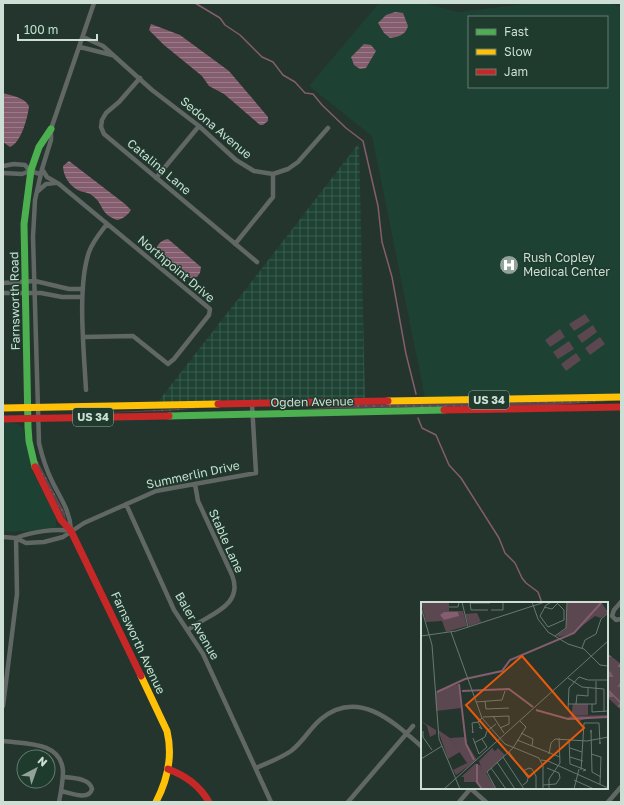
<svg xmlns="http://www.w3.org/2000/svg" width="624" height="805" font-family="'Golos Text',sans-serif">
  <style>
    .built { fill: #1d4132; fill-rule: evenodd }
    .industrial { fill: url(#industrial-grid) }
    .grass { fill: url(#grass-dots) }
    .forest { fill: url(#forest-firs) }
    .garden { fill: #5b4750 }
    .water { fill: url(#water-rules) }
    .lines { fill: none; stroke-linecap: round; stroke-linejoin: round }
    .stream { stroke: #845d6e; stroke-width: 1.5 }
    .street { stroke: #616764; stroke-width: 4.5 }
    .fast { stroke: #4caf50; stroke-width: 7 }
    .slow { stroke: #ffc107; stroke-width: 7 }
    .jam { stroke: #c62828; stroke-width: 7 }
    .labels { text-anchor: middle; stroke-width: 3; stroke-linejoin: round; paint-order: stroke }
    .shield { fill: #1e3b2e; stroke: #98ada3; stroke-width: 1 }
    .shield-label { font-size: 11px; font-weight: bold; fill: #cdded5 }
    .street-label { font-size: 12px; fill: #cdded5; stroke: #1e3b2e }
    .poi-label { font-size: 12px; fill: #cdded5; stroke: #1e3b2e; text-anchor: start }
    .inset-river { fill: none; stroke: #845d6e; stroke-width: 2 }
    .inset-road { fill: none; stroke: #687970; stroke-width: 1 }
    .view { fill: #e8590c; fill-opacity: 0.15; stroke: #e8590c; stroke-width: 2 }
    .inset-edge { fill: none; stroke: #cdded5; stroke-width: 2 }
  </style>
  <defs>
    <pattern id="industrial-grid" width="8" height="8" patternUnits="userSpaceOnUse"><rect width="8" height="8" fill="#1d4132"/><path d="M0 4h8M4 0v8" fill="none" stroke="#3d5c4f"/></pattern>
    <pattern id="grass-dots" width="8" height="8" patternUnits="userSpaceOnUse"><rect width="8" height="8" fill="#5b4750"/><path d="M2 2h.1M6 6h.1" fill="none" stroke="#716168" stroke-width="1.8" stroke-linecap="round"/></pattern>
    <pattern id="forest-firs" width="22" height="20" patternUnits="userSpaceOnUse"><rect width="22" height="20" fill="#5b4750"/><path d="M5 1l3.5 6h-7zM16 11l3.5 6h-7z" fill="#716168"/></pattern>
    <pattern id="water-rules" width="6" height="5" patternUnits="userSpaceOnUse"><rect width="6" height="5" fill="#845d6e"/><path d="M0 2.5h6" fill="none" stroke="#9a7b88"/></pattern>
  </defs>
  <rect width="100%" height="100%" fill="#24352d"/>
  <!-- built -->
  <path class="built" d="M379,3H424L458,12L533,3H609L621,7V394L425,398L372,136L309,86ZM469,17H607V87H469Z
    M3,422L18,424L23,428L32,470L56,518V526L53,529L47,530L3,532Z"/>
  <!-- industrial -->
  <path class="industrial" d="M359,143L365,399L157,403L242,294Z"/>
  <!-- grass -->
  <path class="grass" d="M609,401L557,405L305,409L356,405Z
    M200,408L168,411L93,413Z
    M31,438L36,458L65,513L66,521L40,472L34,456Z"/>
  <!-- forest -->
  <path class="forest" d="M607,653L621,664V710L607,697Z"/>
  <!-- garden -->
  <path class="garden" d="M585,314L590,321L574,331L569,324Z
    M593,325L597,332L582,343L577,336Z
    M560,329L565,337L550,347L545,340Z
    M600,337L605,344L590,355L585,348Z
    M569,341L574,349L558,359L553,352Z
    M576,353L581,360L566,371L561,364Z"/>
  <!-- water -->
  <path class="water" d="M395,12L403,13L408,26C406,35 398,37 390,38L384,33L378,23L386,15Z
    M151,24L180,35L229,71L268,117V121L263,125H260L224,94L209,86L202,76L164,45L149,30Z
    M364,44L371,45L376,51L366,68L360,69L354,65L351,57Z
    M3,93C12,96 24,97 29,106C28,117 21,143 10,147L3,142Z
    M69,161L125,204L131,210C128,215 123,219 117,220C100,214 104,205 94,197C89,192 86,193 80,191C70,187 63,176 63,166Z
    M168,239L201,267L200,273L197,277L190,278C185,273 180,268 174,265C167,260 161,260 156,252C156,245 161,240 168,239Z"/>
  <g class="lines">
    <!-- stream -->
    <path class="stream" d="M195,3L220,18L225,25L240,35L262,57L273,62L283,75L295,82L305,93L313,94L322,105L346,128L363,141L378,206L382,242L392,277L406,354L416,394
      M418,418L422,428L436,435L449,465L461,478L499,538L505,553L515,563L522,578L526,583L538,592L542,603
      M607,689L621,703"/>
    <!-- street -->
    <path class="street" d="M83,37L103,46L152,90L199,126L236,160L254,171L273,174L288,169L298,162L328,128
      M80,47L112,55
      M140,78L119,102L106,113L102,120L101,127L104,134L257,262
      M3,166L14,164L25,165L30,171L40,174
      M42,169L47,177L59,184L210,309L209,315L174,359L168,364L133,336L84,337
      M3,173L22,174L30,171
      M156,178L199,126
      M38,191L46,184L55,183
      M235,244L273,197V174
      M3,283L35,281L69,289H83
      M3,293H41L62,297H82
      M86,390C84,351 77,287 89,252C93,241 100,233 107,224
      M126,504L174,610L203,654L271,802
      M71,530C70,510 60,498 52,481C46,469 42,456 39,443L33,237L35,200L42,169L51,140V129L94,3
      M3,537L16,538L26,543L44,542L63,537L84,523L156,491L256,473L252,404
      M16,538C31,532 56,528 71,531
      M621,602L614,610L612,616L616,620L621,619
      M188,630C206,615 245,607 232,575L198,501L195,484
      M3,706L17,594L16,538
      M3,741C25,744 61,741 63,771C63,781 61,792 59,802
      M256,768C267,763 281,758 291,751C303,742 310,728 321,719C358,688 394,722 422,747
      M470,788L486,802
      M61,791C70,793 89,801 92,789C90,778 72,778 63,777
      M348,802L413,726
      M459,802L471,788
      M608,802L621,787"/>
    <!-- fast -->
    <path class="fast" d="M169,416L444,410
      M35,467L29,441L28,427L24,224L31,170L39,147L51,129"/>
    <!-- slow -->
    <path class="slow" d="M388,401L621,397
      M3,408L218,404
      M141,676L167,731C173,756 168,779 156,802"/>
    <!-- jam -->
    <path class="jam" d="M218,404L388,401
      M444,410L621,407
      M3,419L169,416
      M35,467L61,520L71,531L141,676
      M168,769C186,776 199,785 209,802"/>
  </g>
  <!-- icons -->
  <defs>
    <g id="hospital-disc" transform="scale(1)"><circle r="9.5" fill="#92a39a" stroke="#1e3b2e"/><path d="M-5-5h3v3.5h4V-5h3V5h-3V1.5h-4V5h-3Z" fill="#fff"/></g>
  </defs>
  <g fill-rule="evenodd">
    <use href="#hospital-disc" x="509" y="265"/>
  </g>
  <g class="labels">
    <!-- shield labels -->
    <g class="shield">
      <rect x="469" y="391" width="40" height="18" rx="3"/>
      <rect x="73" y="408" width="40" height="18" rx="3"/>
    </g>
    <g class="shield-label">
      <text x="489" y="404">US 34</text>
      <text x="93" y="421">US 34</text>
    </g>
    <!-- street labels -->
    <g class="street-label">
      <text transform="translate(216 128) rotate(40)" y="4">Sedona Avenue</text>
      <text transform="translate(159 167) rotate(40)" y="4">Catalina Lane</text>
      <text transform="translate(176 269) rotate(40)" y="4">Northpoint Drive</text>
      <text transform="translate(15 301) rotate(-91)" y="4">Farnsworth Road</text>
      <text transform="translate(312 402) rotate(-1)" y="4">Ogden Avenue</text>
      <text transform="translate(193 475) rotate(-12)" y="4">Summerlin Drive</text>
      <text transform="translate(226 541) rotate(66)" y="4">Stable Lane</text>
      <text transform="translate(197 626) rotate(60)" y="4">Baler Avenue</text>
      <text transform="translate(138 643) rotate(65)" y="4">Farnsworth Avenue</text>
    </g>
    <!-- poi labels -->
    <g class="poi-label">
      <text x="523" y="262">Rush Copley<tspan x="523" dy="14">Medical Center</tspan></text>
    </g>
  </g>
  <!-- overview -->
  <g transform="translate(421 602)">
    <rect width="187" height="187" fill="#24352d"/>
    <path d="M0,0H28V9H42L46,24L25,30L21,19L5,20ZM56,11L60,20L48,24L44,12ZM37,82L40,106L15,109L14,90ZM45,135L46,142L56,158L35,173L32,168L46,161L29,136Z" fill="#5b4750"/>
    <path d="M187,113V116H168L158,119L146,116L150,114ZM0,119L15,128V132L9,135L6,124ZM54,162L59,163L62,170L63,187H60L54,180H43V175H40Z" fill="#5b4750"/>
    <path d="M146,0H180L187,10L180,16L174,14L152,31L138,35L136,33L145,27ZM152,102H167V113L150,114ZM17,128L29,136L39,150L27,157ZM71,146L74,149L77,146L84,153L65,171L75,187H63L59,180L61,168L58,159Z" fill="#5b4750"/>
    <path d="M23,10H37L38,14L23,18L19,13Z" fill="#845d6e"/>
    <path class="inset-river" d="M38,82L45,142L53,158M41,89L88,87L112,105M16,90L44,77L81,69L89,58L153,31L180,1M115,108L147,117L187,115M56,162V180L61,187"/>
    <path class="inset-road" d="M41,0L47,25M49,0L50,8H67M111,0L117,17L127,30L147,42L163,47L179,63L187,64M131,0L125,3L119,14L127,25L143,18V8L135,0M49,1H69M0,5L11,43L18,137L39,187M28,5H37L38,0M123,5L131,7L137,1M70,8H82V0M30,30L61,116L84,142L118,156L122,164V187M0,34L35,29L124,0M134,34L145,26L146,0M161,46L164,38L175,32L180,17L187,11M147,76L161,85L183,87V110M64,99L65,107L88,106M55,100L81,98L84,89M147,102H175V79M155,102L156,93L167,94V86M171,102V110L187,109M147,108L148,86L158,75L167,78H187M72,114L83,131M62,115L88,114V122L79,126M58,125L61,127L57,120L61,116M2,129V135L11,148M51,129L52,131L51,121L57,120M100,131L112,137L111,144M170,131V128L171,170L180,175M52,136L58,152L66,145L61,137M148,137L149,162L165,168L162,169M96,138L139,155M53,141L64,135L66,129L75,122M149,146L161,150M88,150L107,176L106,180L102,183M128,152L130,141L134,137L166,139L187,135M170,152L180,155L179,182M82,155L103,187M149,155L162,159M0,157L21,144M120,158L127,159L187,186M76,160L94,187M70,166L85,187M160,168L163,121H178L179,142V140M102,169L108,166L111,167L115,174V187M153,178L173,187M122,183L135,182L139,176L138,171L126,166M23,187L187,39M75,187L66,170L92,146L105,125L99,119M128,187V177L139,161L138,136M153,187L158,167"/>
    <path class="view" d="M101,54L163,126L108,175L45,103Z"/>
    <rect width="187" height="187" class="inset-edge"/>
  </g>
  <!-- border -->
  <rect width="624" height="805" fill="none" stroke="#cdded5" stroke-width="8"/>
  <!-- legend -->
  <rect x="468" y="16" width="140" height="72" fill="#1e3b2e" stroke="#647c71"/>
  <rect x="476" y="29" width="20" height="6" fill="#4caf50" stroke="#647c71"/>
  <text x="504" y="36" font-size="12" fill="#cdded5">Fast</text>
  <rect x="476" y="49" width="20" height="6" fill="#ffc107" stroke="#647c71"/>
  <text x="504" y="56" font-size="12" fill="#cdded5">Slow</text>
  <rect x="476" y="69" width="20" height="6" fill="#c62828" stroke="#647c71"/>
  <text x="504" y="76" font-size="12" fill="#cdded5">Jam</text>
  <!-- north arrow -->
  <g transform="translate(36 769) rotate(41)"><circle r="19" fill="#1e3b2e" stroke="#647c71"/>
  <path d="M0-3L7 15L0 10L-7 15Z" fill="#92a39a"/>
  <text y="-6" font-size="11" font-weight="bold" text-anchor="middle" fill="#cdded5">N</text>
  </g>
  <!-- scale -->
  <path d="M18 34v6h79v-6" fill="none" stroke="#cdded5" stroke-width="2"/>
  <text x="24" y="34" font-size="12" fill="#cdded5" stroke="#1e3b2e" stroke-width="3" paint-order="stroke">100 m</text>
</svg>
